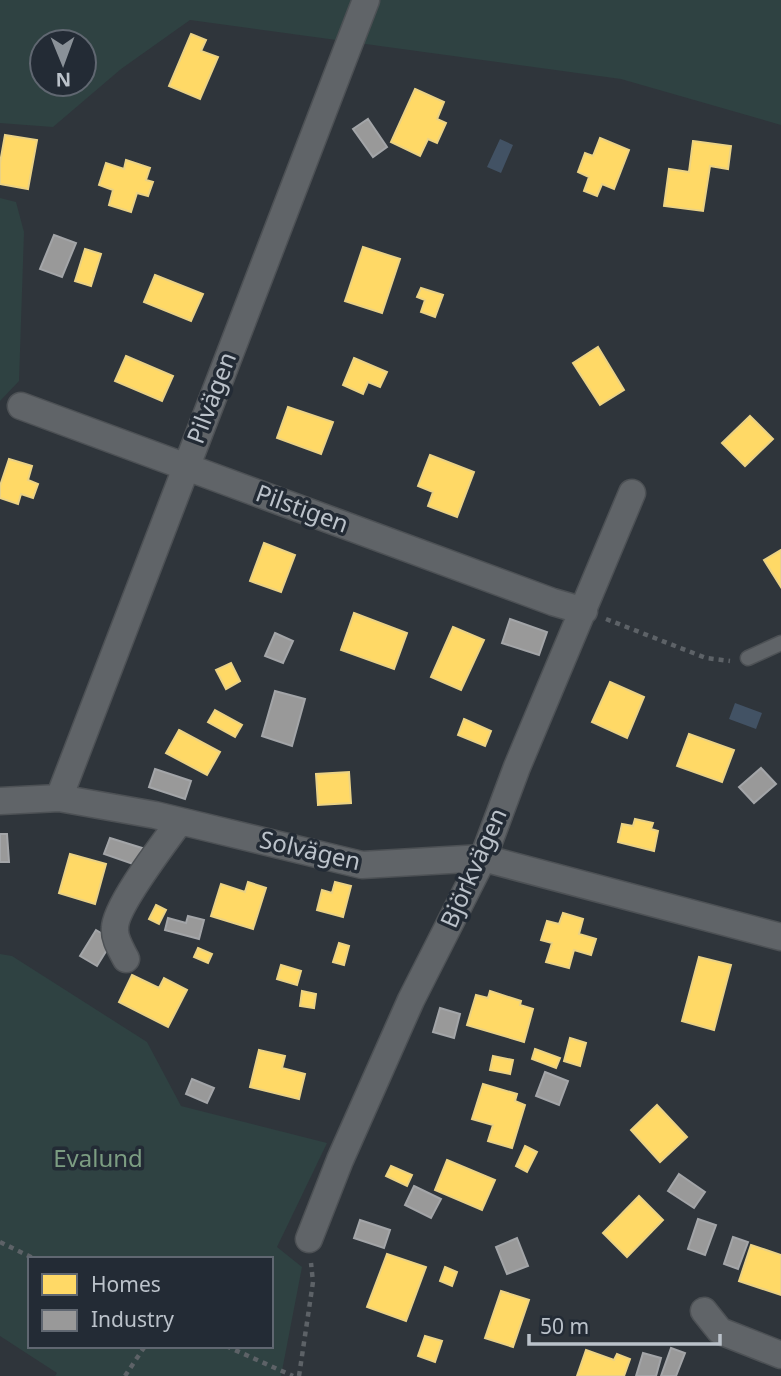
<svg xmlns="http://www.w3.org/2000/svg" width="781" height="1376" font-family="'Noto Sans',sans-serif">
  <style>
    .green { fill: #2f4242; fill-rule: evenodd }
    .water { fill: #425264 }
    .homes { fill: #ffd966; stroke: #ebd284; stroke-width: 2 }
    .industry { fill: #999; stroke: #a3a5a8; stroke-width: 2 }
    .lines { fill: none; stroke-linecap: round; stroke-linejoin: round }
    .service-casing { stroke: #4d5155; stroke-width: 17 }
    .minor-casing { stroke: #4d5155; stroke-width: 29 }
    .path { stroke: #5d6267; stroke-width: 4.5; stroke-dasharray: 5 5; stroke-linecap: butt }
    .service { stroke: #606468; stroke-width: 14 }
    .minor { stroke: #606468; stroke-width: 26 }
    .labels { text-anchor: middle; stroke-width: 7; stroke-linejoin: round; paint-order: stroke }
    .street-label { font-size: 24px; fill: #bbc2ca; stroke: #232b35 }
    .park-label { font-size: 24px; fill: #7c9d82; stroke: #232b35 }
  </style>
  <rect width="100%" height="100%" fill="#2f353b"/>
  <!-- green -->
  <path class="green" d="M0,0H781V125L621,79L190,20L121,69L53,127L0,123ZM42,42H84V84H42Z
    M0,198L16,202L24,232L19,381L0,401Z
    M0,954L12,956L147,1042L181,1106L327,1143L277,1247L302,1267L281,1376H55L57,1373L0,1336ZM30,1259H271V1346H30Z"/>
  <!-- water -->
  <path class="water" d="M500,139L513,145L501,173L487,167Z
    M735,703L762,713L756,729L729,719Z"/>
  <!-- homes -->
  <path class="homes" d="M191,34L206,40L201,51L218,57L200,99L169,86Z
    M415,89L444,102L437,119L446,123L437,143L428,139L420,156L391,142Z
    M5,135L37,140L28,189L0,184V163Z
    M600,138L629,150L614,189L602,184L597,196L584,191L589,177L578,172L585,153L593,156Z
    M693,141L731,146L728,169L710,166L703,211L664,206L669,169L689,172Z
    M126,160L150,168L146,180L153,182L148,196L137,193L131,212L109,205L113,190L99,185L106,163L124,169Z
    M363,247L400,259L382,313L345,301Z
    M85,249L101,254L91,286L75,281Z
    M155,275L203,294L191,321L144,302Z
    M421,288L443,295L435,317L421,312L425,300L417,297Z
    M598,347L624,390L600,405L573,363Z
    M126,356L173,376L162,401L115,381Z
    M354,358L387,372L380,387L368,382L363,394L343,385Z
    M288,407L333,422L321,454L277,438Z
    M750,416L773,439L745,466L722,443Z
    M430,455L474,472L457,517L428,506L433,492L418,486Z
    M9,459L32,466L28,480L38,484L33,498L21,494L18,504L0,498V486Z
    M264,543L295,555L281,592L250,581Z
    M781,550V587L764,560Z
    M354,613L407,633L394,669L341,650Z
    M453,627L484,640L461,690L431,677Z
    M231,663L240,681L226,689L216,670Z
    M610,682L644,697L627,738L592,722Z
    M215,710L242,725L235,737L208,722Z
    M464,719L491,731L485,746L458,735Z
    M179,730L220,752L207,775L166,753Z
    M689,734L734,750L722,782L677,766Z
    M349,772L351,803L318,805L316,774Z
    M635,819L653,823L651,829L658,831L654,851L618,842L622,824L633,826Z
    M70,854L106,864L95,904L59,893Z
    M248,882L266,888L253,929L211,916L221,884L245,892Z
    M335,882L351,886L343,917L317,910L322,890L332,893Z
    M156,905L166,910L159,924L149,919Z
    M563,913L583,919L579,934L596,939L591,955L574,950L569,968L546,962L552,943L541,940L547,921L559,924Z
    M339,943L349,946L344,965L333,962Z
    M198,948L212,954L208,963L194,957Z
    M699,957L731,965L714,1030L682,1021Z
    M281,965L301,971L297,985L277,979Z
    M132,975L159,988L164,978L187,990L168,1027L119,1002Z
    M302,991L316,994L314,1008L300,1006Z
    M490,991L521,1001L520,1005L533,1009L524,1042L467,1025L476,995L488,998Z
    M570,1038L586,1043L580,1066L564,1061Z
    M535,1049L560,1058L556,1068L532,1059Z
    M259,1050L285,1056L282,1068L305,1074L299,1099L250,1087Z
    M493,1056L513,1060L510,1074L490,1070Z
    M483,1084L517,1094L515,1101L525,1105L512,1148L488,1141L493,1125L472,1119Z
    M657,1105L687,1137L660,1162L631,1130Z
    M525,1146L537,1152L527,1172L516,1166Z
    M447,1160L495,1180L482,1210L435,1190Z
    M391,1166L412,1175L407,1186L386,1176Z
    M639,1196L663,1220L627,1257L603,1233Z
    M751,1245L781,1255V1295L739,1281Z
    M387,1254L426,1267L406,1321L367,1307Z
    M445,1267L457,1272L452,1286L440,1281Z
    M501,1291L529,1300L513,1347L485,1338Z
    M425,1336L442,1341L435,1362L418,1356Z
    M586,1350L614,1360L617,1354L630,1359L624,1376H577Z"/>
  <!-- industry -->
  <path class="industry" d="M368,119L387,147L373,157L353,129Z
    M54,235L76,243L62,277L40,269Z
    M510,619L547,632L539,655L502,643Z
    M275,633L293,641L283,663L265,656Z
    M275,691L305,699L292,746L262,736Z
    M761,768L776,784L754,803L739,787Z
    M155,769L191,781L185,799L149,787Z
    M0,834H7L9,862H0Z
    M110,838L142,848L136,865L104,854Z
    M188,916L204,920L199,939L165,930L168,918L186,923Z
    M96,930L113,940L97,966L80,956Z
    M440,1008L460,1014L454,1038L433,1032Z
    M545,1072L568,1081L559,1105L536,1096Z
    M192,1079L214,1088L207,1103L186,1094Z
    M679,1174L705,1192L694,1208L668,1191Z
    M414,1186L441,1199L431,1218L405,1205Z
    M698,1219L716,1225L705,1255L688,1249Z
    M360,1220L390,1230L384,1248L354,1238Z
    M733,1237L748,1242L738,1269L724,1264Z
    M517,1238L528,1266L507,1274L496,1247Z
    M671,1348L685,1353L676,1376H661Z
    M643,1353L661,1358L656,1376H636Z"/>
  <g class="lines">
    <!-- service casing -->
    <g class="service-casing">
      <path id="service" d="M748,658L781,643"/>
    </g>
    <!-- minor casing -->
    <g class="minor-casing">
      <path id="minor" d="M21,406L553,602L584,611
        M59,798L366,0
        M0,801L59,798L155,815L362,865L483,858L781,937
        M126,959C121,949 114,939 115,928C115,906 165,842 180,821
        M309,1239L340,1160L411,1000L483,858L517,767L632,493
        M704,1311L720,1331L781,1355"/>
    </g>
    <!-- path -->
    <path class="path" d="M606,619L706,658L730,661
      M0,1242L35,1259
      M226,1346L293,1376
      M125,1376L145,1346
      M299,1376L313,1282L311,1263"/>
    <!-- service -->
    <use href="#service" class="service"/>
    <!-- minor -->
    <use href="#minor" class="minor"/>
  </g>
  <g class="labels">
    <!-- street labels -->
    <g class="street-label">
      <text transform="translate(212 398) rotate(-69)" y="8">Pilvägen</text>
      <text transform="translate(302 509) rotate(20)" y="8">Pilstigen</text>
      <text transform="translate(310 851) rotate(13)" y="8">Solvägen</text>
      <text transform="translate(474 868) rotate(-66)" y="8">Björkvägen</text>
    </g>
    <!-- park labels -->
    <g class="park-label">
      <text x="98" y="1167">Evalund</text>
    </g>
  </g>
  <!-- legend -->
  <rect x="28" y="1257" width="245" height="91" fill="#232b35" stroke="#606771" stroke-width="2"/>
  <rect x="42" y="1274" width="35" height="21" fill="#ffd966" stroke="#606771" stroke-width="2"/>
  <text x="91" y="1292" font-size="21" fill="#bbc2ca">Homes</text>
  <rect x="42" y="1310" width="35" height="21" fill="#999999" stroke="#606771" stroke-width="2"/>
  <text x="91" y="1327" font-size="21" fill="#bbc2ca">Industry</text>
  <!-- north arrow -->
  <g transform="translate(63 63) rotate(179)"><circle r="33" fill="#232b35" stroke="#606771" stroke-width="2"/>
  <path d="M0-5L12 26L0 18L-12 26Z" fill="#8a9198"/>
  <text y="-10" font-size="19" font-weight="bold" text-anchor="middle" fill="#bbc2ca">N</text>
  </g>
  <!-- scale -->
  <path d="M529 1334v10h191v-10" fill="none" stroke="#bbc2ca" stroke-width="3.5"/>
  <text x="540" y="1334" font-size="21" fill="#bbc2ca" stroke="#232b35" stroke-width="5" paint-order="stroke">50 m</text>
</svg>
